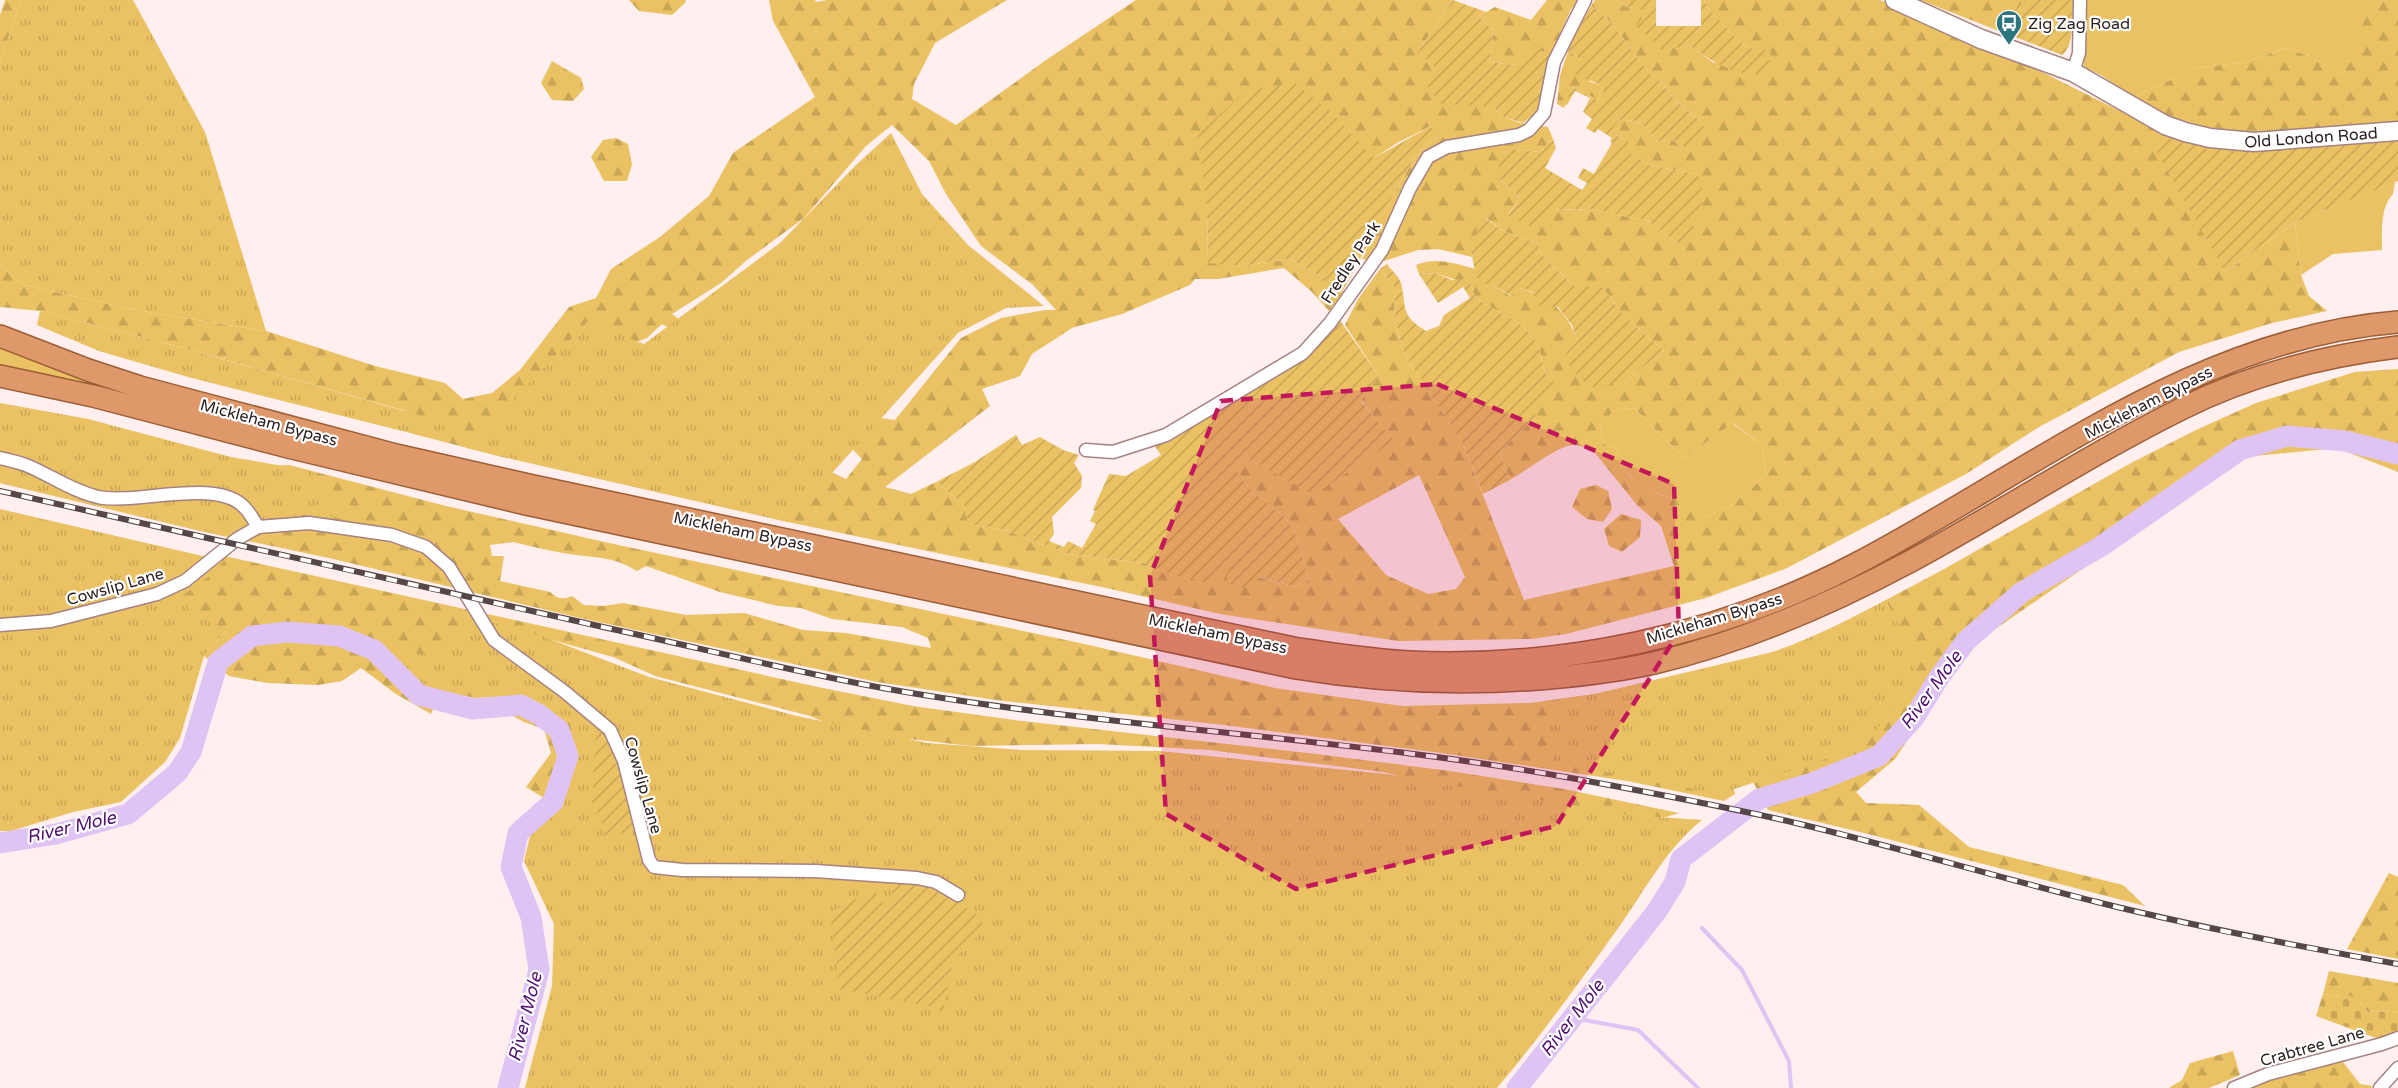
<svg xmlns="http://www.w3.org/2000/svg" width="2398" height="1088" font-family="'Varela Round',sans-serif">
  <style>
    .grass { fill: #eac263 }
    .forest { fill: url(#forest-firs); fill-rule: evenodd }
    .cemetery { fill: url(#cemetery-stones) }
    .park { fill: url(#park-tufts) }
    .garden { fill: url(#garden-furrows) }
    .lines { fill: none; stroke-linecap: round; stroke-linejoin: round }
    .stream { stroke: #dfc3f4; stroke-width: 4 }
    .river { stroke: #dfc3f4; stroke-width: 21 }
    .minor-casing { stroke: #a68282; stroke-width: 15 }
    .secondary-casing { stroke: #a68282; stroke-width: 21 }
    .trunk-casing { stroke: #9c5e37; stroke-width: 24 }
    .minor { stroke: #fff; stroke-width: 12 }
    .secondary { stroke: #fff; stroke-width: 18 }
    .trunk { stroke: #df986a; stroke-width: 21 }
    .rail-casing { stroke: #554747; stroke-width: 6 }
    .rail { stroke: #fff; stroke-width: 4; stroke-dasharray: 11; stroke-linecap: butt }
    .marked { fill: #c2185b; fill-opacity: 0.2; stroke: #c2185b; stroke-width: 4.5; stroke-dasharray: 12 8; stroke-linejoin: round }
    .labels { text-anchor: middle; stroke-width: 4.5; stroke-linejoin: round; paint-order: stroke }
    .poi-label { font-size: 16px; fill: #2e2020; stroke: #fff; text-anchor: start }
    .street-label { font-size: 16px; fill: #2e2020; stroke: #fff }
    .water-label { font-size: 18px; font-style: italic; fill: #501171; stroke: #fff }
  </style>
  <defs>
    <pattern id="forest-firs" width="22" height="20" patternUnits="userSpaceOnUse" patternTransform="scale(1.5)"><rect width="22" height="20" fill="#eac263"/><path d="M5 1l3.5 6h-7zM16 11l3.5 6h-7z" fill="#c9a656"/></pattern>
    <pattern id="cemetery-stones" width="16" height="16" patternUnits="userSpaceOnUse" patternTransform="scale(1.5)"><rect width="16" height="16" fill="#eac263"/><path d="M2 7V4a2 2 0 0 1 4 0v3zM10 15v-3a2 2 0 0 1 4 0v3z" fill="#c9a656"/></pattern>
    <pattern id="park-tufts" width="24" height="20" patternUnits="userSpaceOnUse" patternTransform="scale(1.5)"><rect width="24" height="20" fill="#eac263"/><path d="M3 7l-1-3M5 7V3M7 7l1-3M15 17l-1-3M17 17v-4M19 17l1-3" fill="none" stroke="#c9a656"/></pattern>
    <pattern id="garden-furrows" width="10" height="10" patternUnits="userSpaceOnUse" patternTransform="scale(1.5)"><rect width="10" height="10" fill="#eac263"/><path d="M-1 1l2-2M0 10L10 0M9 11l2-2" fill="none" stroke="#c9a656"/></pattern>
  </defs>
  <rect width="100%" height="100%" fill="#ffefee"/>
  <!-- grass -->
  <path class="grass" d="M2084,0H2382L2364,10L2362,43L2341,74L2309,56L2286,48L2245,62L2196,68L2133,97L2101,75L2084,67Z
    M2395,182L2393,194C2380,207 2382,232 2382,250L2333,254L2301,275L2295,222Z
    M0,344L214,415L0,368Z
    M1634,408L1684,458L1732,423L1762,445L1766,475L1731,506L1701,518L1672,498L1640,488L1624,468L1617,449L1604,444L1600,428L1613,411Z"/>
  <!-- forest -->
  <path class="forest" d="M5,0H21L0,62V15Z
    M629,0H685L686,2L672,15L639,11Z
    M769,0H815L816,2L827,0H1007L935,43L914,84L912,99L956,125L1046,60L1136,0H1453L1417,53L1437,69L1471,104L1493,107L1504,117L1520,123L1548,127L1553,139L1540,152L1514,149L1500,179L1520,198L1508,214L1548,210L1590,209L1648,221L1685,249L1696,174L1649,165L1629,153L1634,145L1618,136L1612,128L1619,120C1637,118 1647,127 1657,141L1672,140L1690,151L1700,121L1675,100L1661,82L1650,74L1616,29L1600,11L1591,6L1595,0H1620L1621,4C1628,8 1632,7 1640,8C1653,11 1658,38 1662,49L1690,46L1714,63L1747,48C1736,36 1707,12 1704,0H1880L2048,75L2162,132L2225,272L2295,222L2301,275L2309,296L2327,311L2272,323L2179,352L2039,427L1966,474L1785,569L1706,598L1566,634L1532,639L1398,641L1220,614L1111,589L788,522L494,455L414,434L406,411L180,347L40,311L0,307V265L23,285L141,311L266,331L375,366L445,383L463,399L492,393L520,370L569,307L596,298L611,269L660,237L709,196L733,153L815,97L773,21ZM892,125L929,161L946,194L981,246L1033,285L1056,310H1045L1001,318L961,338L895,420L861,415L691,328L672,314L721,283L747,260L804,218L866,146ZM1431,126L1437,137L1415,157L1382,215L1368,225L1370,241L1362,259L1384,261L1418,250L1438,249L1472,257L1473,245L1486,218L1503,231L1537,243L1543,256L1574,286H1601L1624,316L1664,351L1623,383L1565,354L1577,340C1568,312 1548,296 1520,288L1510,296L1494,285L1477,279L1476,269C1456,264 1436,256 1416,265L1419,274L1435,273L1471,285L1475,298L1522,325L1538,344L1545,373L1559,390L1534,404L1535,418L1500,451L1510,480C1524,472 1558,446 1572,445C1578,445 1585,447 1591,448L1637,505L1661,526L1674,566L1524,600L1463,444L1404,354L1395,321L1394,286L1380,269L1358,299L1345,325L1379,376L1361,400L1393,441L1314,494L1247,458L1235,469L1249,488L1285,517L1294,529L1310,582L1296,587L1258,577L1255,591L1228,568L1167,573L1144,563L1068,554L1005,530L968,524L964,505L936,482L911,494L885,487L990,406L982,389L1020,376L1032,354L1072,328L1122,314L1190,285L1195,279H1218L1284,268L1312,292L1329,311L1339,298L1331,282L1289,259L1241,266L1208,262L1207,208L1374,158L1397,143ZM662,324L835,431L862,459L846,479L821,467L612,351L647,338ZM1634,408L1684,458L1733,423L1762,445L1766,475L1731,506L1701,518L1684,493L1672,498C1638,489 1629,483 1617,449L1604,444L1600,428L1613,411ZM1419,475L1465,577L1456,589L1428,594L1386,575L1338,519Z
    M1547,0H1579L1571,9L1552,53L1525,59L1515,65L1489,62L1494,31L1479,16L1495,7L1531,20Z
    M1920,0H2025L1999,31Z
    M2382,0H2398V122L2306,131L2228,133L2171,117L2133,97L2196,68L2245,62L2286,48L2309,56L2341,74L2361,43L2364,9Z
    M1568,51L1580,59L1590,82L1601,85L1603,92L1598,100L1573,87L1564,108L1557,104L1560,76Z
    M552,61L581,78L584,89L573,101L552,100L541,83Z
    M616,138L628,144L632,165L627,181H604L591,157L603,140Z
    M2398,369V472L2337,448L2245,457L1969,647L1895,759L1856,792L1866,803L1919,805L1969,847L2123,885L2145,906L1864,833L1768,810L1751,778L1733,786L1735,794L1724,801L1627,781L1441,753L1224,725L996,700L877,682L580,618L329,558L200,531L0,483L289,465L446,506L609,543L1080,643L1275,688L1402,706L1530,703L1595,694L1781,650L1843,623L1946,568L2131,463L2196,430L2256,403L2355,372ZM513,542C531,546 550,551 569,554C595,558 613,556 637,571L646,566L720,592L778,606L801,608L832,619L902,627L928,638L931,648L846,633L803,630L744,613L686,615L623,603L603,606L584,605L572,596C563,600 557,599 550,592L500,581L504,556H492L490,545Z
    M1596,485L1608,491L1612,509L1603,522L1587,519L1572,507L1580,489Z
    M1621,514L1641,520L1640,537L1622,552L1609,546L1604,529Z
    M211,553L818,687L913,706L1022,721L1316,754L1450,771L1564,789L1679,813L1666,817L1636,818L1442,787L1383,772L1209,750L1098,744L971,746L910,739L891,751L810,716L655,676L613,657L538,636L571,703L595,770L557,806L526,787L551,753L544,729L524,722L511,715L509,696L476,698L441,692L431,714L396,694L361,668L342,681L318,685L267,683L229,676L204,656L224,633L164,605Z
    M2389,873L2398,877V959L2347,949Z
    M2329,971L2398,983V1011C2387,1014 2379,1009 2368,1013L2359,1000L2323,994Z
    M2233,1051L2240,1075L2209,1088H2169L2182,1080L2190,1063Z
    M2340,1058L2360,1084L2373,1086L2371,1088H2250L2274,1078Z"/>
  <!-- cemetery -->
  <path class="cemetery" d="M2344,993L2359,1000L2368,1013C2379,1009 2387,1014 2398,1011V1035L2384,1041L2316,1016L2323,994L2340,997Z"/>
  <!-- park -->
  <path class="park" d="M21,0H133L205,132L266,331L141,311L23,285L0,265V62Z
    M891,133L922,194L968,245L1044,306L1006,308L958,333L788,522L467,448L587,322L644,344L780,243L856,165Z
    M40,311L180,347L450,424L434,439L188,377L99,351L37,325Z
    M0,403L88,419L231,457L312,471L343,519L312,514L262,519L228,537L0,483Z
    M0,509L224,561L208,577L183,595L189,608L224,633L204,656L180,738L165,762L121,802L73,812L11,831H0Z
    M1886,600L1916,658L1911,690L1878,728L1829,758L1719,794L1556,763L1545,701L1595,694L1763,655C1806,642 1846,621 1886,600Z
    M474,619L521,628L649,677L797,716L927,743L1021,750L1160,751L1386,774L1629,815L1702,820C1666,849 1647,887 1621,924C1581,980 1541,1036 1497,1088H525L552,986L554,924L524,861L530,836L564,795L575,745L570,723L537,702L520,698L477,694L418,682L377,645L435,657Z"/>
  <!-- garden -->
  <path class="garden" d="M1453,0L1486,12L1479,16L1494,31L1489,62L1515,65L1537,50L1552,53L1546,70L1538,111L1523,123L1504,117L1493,107L1441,104L1427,85L1437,69L1417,53Z
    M1620,0H1656V26H1701V0H1704C1707,12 1736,35 1747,48L1771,51L1767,74C1737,77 1714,63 1690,46L1662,50L1636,26L1647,12C1639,7 1630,9 1621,4Z
    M2025,0H2073C2072,15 2075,46 2062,55L1999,31Z
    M1591,6L1600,11L1616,29L1650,74L1661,82L1675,100L1700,121L1706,130L1690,151L1672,140L1657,141C1647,127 1637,118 1619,120L1613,128L1618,136L1635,145L1630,153L1649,165L1696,174L1702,180V203L1685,249L1648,221L1590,209L1548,210L1535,229L1508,215L1520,198L1500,179L1498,158L1514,149L1540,152L1553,139L1556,148L1545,168L1582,190L1587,183L1578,178L1583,168L1594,174L1612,143L1610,141L1612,138L1598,129L1595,133L1586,128L1592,119L1583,112L1590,98L1575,91L1567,105L1565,104L1573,87L1598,100L1603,92L1601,85L1576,75L1572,69L1580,59L1568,51L1571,41Z
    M1295,83L1333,114L1374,158L1431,126L1438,136L1415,157L1382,215L1368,225L1370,241L1339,298L1331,282L1289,259L1241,266L1208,263L1207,208L1198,134L1247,90Z
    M2162,132L2189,140L2254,151L2398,137V181L2295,222L2225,272L2157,153Z
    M1485,218L1503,231L1537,243L1543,256L1574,286H1601L1624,316L1664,351L1623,383L1593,387C1577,377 1571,372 1565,354L1577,340L1572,325L1558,307L1541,309L1533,292L1520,288L1511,296L1494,285L1490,286L1477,279C1476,271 1472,262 1472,254C1472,239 1479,239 1476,220Z
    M1387,264C1391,270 1399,276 1401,283C1407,309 1400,315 1426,331L1439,326L1444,315L1470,298L1463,287L1438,303L1419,274L1435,273L1452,280L1464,279L1471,285L1475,298L1522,325L1538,344L1545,373L1560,390L1535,404V418L1500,451L1510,480L1483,494L1463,444L1404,354L1395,321L1394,286L1380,269Z
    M1339,319L1379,376L1361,401L1394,441L1314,495L1247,458L1235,469L1249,488L1285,517L1294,529L1310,582L1296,587L1259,577L1255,591L1226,583L1228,569L1211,584L1167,573L1144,563L1068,554L1005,530L967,524L964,505L936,482L975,462L1016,435L1022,445L1040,437L1063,450L1079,455L1074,463L1082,476L1081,488L1052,517L1054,534L1049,541L1064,547L1068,541L1082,548L1096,524L1090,521L1095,511L1093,510L1109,474L1126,476L1161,455L1153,444L1234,401Z
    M596,727L604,731L622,778L634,827V830L608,838L592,802Z
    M887,881L917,882L935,887L980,916L984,930L953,960L943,1012L928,1006L840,989L830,914L850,901L876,892L884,904L893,897Z"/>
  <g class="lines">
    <!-- stream -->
    <path class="stream" d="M1702,928L1742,970L1789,1061L1791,1088
      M1574,1018L1638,1030L1698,1088"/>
    <!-- river -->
    <path class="river" d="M0,843L56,834L128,814L177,773L191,752L218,662L252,636L287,632L339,636L374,650L419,695L473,709L521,705L540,715L559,730L568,756L553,802L518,833L511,867L531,917L539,970L508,1088
      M1517,1088L1657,911L1675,882L1681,859L1759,799L1812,783L1879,756L1914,718L1938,679L1966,641L2022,592L2100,547L2240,450L2287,436L2345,441L2398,454"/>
    <!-- minor casing -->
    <g class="minor-casing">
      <path id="minor" d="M2073,72L2079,53L2080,0
        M1086,450L1113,452L1166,435L1303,353L1330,323L1382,250L1410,188L1428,157L1447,147L1519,135L1529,130L1544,113L1554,62L1585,0
        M0,458C9,460 18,462 26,465C50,475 72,491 98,497C137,505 218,477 245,508C250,513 254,521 258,527L309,523L392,535L426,547L449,567L494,640L565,692L610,730L624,761L649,860L654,867L682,870L815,871L917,878L936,882L958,895
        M0,625L51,621L157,594L185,581L237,539L258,527
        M2234,1088L2268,1074L2382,1044L2398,1038
        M2380,1088L2398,1068"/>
    </g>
    <!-- secondary casing -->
    <g class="secondary-casing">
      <path id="secondary" d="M1895,0L1981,39L2073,72L2165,125L2185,132L2210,138L2254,142L2398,131"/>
    </g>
    <!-- trunk casing -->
    <g class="trunk-casing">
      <path id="trunk" d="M0,336L88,370L140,387L396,455L533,486L1298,649C1335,654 1372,660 1409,662C1561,669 1718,636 1854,565C2029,474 2193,338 2398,322
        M0,376L93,396L288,447L526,504L1296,668C1386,683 1469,686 1560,677C1592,674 1623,670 1654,663C1744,642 1829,605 1911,561C2002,512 2090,454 2183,408C2249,375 2325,356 2398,347"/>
    </g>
    <!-- minor -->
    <use href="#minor" class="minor"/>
    <!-- secondary -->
    <use href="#secondary" class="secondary"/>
    <!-- trunk -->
    <use href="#trunk" class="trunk"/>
    <!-- rail casing -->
    <g class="rail-casing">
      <path id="rail" d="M0,491C204,537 408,584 612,629C704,649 795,672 888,689C1114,729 1345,737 1571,778C1647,792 1724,806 1800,824C1899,848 1998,877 2097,902C2196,927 2297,946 2398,964"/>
    </g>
    <!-- rail -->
    <use href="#rail" class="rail"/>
  </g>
  <!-- marked area -->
  <path class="marked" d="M1437,384L1674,484L1679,632L1556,826L1296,889L1166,814L1150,576L1221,401Z"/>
  <!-- icons -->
  <defs>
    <g id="bus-pin" transform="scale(1.35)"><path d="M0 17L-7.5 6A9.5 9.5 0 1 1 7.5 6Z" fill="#2c747e" stroke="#fff"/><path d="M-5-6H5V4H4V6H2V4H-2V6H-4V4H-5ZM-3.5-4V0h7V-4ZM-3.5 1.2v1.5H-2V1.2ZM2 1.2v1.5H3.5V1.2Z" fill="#fff"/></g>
  </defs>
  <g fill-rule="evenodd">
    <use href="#bus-pin" x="2009" y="23"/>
  </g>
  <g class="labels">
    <!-- poi labels -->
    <g class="poi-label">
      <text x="2028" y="29">Zig Zag Road</text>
    </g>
    <!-- street labels -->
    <g class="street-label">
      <text transform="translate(2311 137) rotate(-4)" y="6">Old London Road</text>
      <text transform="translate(1350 262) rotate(-57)" y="6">Fredley Park</text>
      <text transform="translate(2148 402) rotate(-27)" y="6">Mickleham Bypass</text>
      <text transform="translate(269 422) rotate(15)" y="6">Mickleham Bypass</text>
      <text transform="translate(743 531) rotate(12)" y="6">Mickleham Bypass</text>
      <text transform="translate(115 586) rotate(-16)" y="6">Cowslip Lane</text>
      <text transform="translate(1714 618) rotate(-17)" y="6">Mickleham Bypass</text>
      <text transform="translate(1218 633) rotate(12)" y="6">Mickleham Bypass</text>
      <text transform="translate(644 785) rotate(74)" y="6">Cowslip Lane</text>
      <text transform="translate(2312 1046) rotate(-16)" y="6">Crabtree Lane</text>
    </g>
    <!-- water labels -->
    <g class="water-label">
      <text transform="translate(1931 690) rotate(-54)" y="6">River Mole</text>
      <text transform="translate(71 827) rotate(-13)" y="6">River Mole</text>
      <text transform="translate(525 1017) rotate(-76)" y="6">River Mole</text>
      <text transform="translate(1572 1018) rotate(-52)" y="6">River Mole</text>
    </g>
  </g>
</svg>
